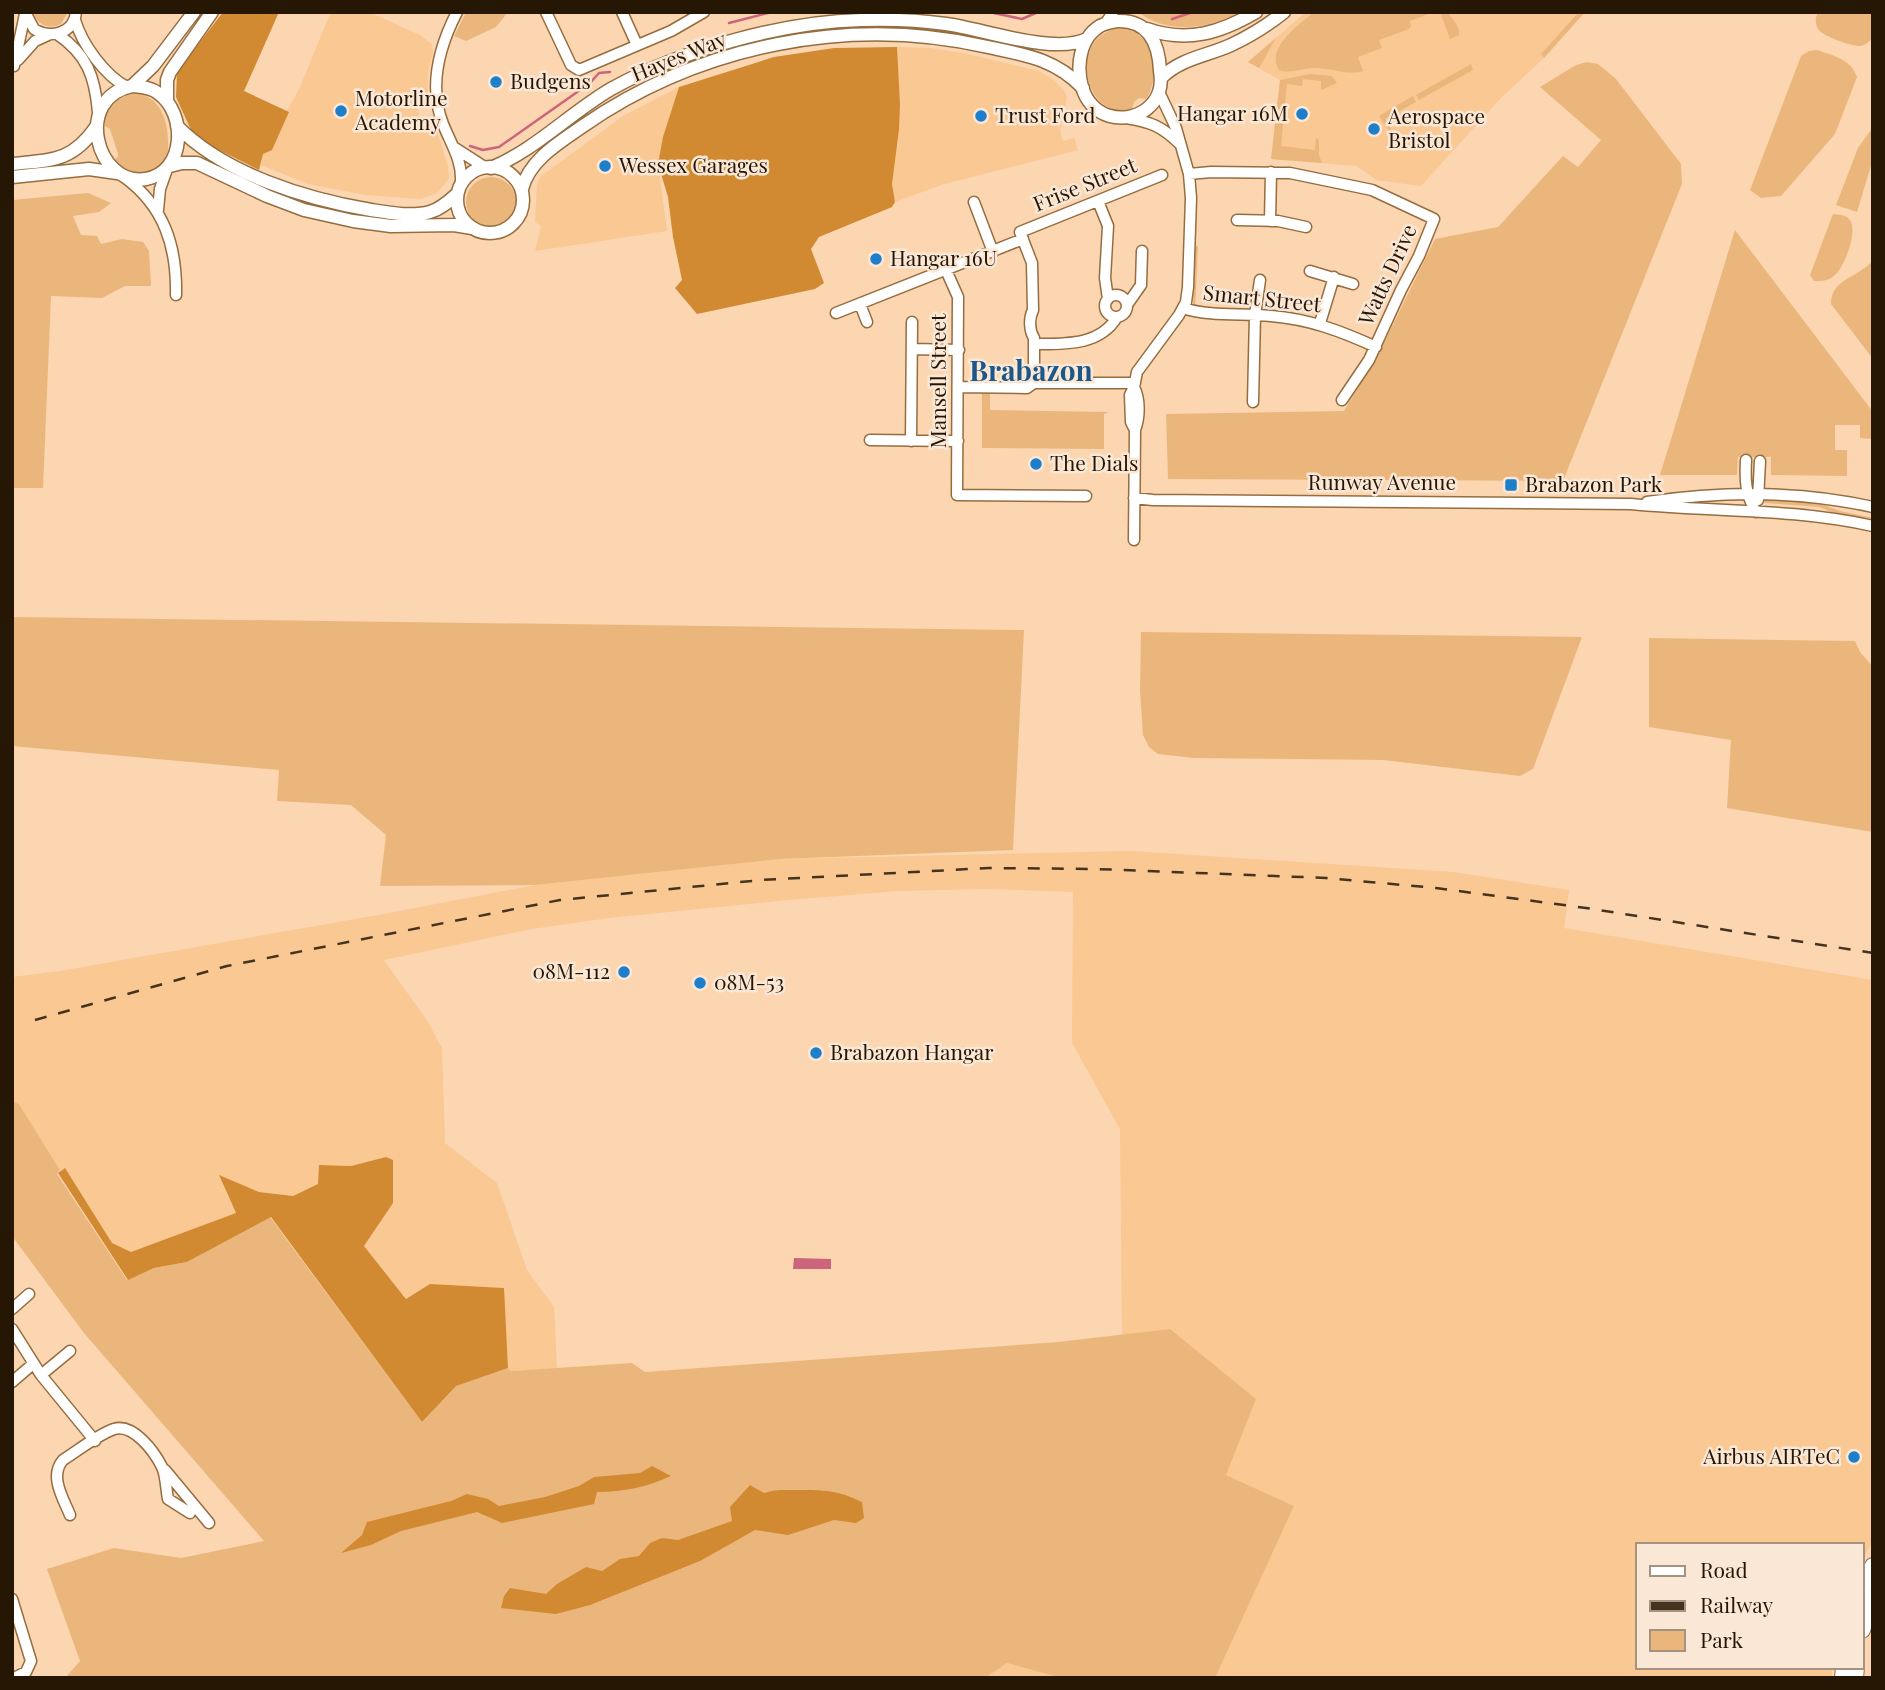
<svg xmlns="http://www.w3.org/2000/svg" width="1885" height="1690" font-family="'Playfair Display',serif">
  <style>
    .built { fill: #fac892 }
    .green { fill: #ebb67c }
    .forest { fill: #d18a31 }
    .water { fill: #cc657b }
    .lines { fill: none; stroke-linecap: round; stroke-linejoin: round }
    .stream { stroke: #cc657b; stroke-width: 2.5 }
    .minor-casing { stroke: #956d3f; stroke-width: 13 }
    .tertiary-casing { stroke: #956d3f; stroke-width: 15 }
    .primary-casing { stroke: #956d3f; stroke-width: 18 }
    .minor { stroke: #fff; stroke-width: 10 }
    .tertiary { stroke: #fff; stroke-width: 12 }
    .primary { stroke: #fff; stroke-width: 16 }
    .rail { stroke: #46331e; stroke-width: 2.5; stroke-dasharray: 12 12; stroke-linecap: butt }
    .poi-dot { fill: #1d7eca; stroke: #fae7d5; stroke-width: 2.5 }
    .labels { text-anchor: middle; stroke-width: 5; stroke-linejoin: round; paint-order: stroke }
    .street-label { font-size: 21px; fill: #261604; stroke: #fae7d5 }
    .poi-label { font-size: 21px; fill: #261604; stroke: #fae7d5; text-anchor: start }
    .district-label { font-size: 28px; font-weight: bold; fill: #1d5788; stroke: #fae7d5 }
  </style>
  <rect width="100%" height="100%" fill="#fbd6b1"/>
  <!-- built -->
  <path class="built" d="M331,12H369L420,35L432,44L433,53L428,72V93L426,101L418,108L420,123L433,126L437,131L448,166L449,179L437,193L421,199L365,195L308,184L261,165L263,154L299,89Z
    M1306,12H1585L1544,58L1501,98L1421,186L1376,180L1357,166L1271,159L1280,80L1248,62Z
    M897,47L930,48L963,53L1039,71L1054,80L1063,89L1067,97L1060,131L1063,141L1074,138L1078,150L944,184L895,202L892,184L900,104Z
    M679,87L658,164L667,231L535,251L541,226L535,222L537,185L540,177L623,116Z
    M1131,851L1453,872L1569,890L1564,928L1873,980V1542L1862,1560V1545H1638V1667H1832V1678H1215L1294,1506L1226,1475L1170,1329L1122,1335L1120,1129L1072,1043L1073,892L987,889L899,891L789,900L609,918L532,929L384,960L428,1022L442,1048L445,1143L497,1183L527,1270L554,1307L557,1368L510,1371L508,1368L503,1288L430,1284L407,1299L364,1246L393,1203L386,1157L351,1166L320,1165L318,1184L293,1196L259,1192L220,1176L227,1195L236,1213L131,1252L112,1243L65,1169L60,1170L19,1104L12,1101V977L60,971L384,914L535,885L780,859Z
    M1007,1663L1061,1678H985Z"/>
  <!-- green -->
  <path class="green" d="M33,12H68L61,24C48,30 38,25 33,12Z
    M466,12H508L496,27L466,41L454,36Z
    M1138,12H1240C1208,29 1168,35 1138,12Z
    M1314,12H1434L1410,21L1411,26L1409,29L1379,40L1382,48L1358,57L1363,71C1348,76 1329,67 1312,68C1301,69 1289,74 1279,70C1265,48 1299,25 1314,12Z
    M1440,12H1447C1453,19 1460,26 1459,35L1450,39Z
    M1579,12H1585L1544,58L1541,54Z
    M1818,12H1873L1871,40C1868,42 1865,45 1861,46C1853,47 1822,36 1818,29C1815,24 1815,18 1818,12Z
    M1121,28C1155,32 1162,74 1146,99L1139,98L1134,102L1132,109C1083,123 1066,33 1121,28Z
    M1276,38L1259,68L1248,62Z
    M1817,50C1834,56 1851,59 1857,77L1835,134L1781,196L1761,198L1750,190L1801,56L1809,51Z
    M1587,62L1598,64L1616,79L1681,164L1682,184L1563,481L1168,479L1166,414L1344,411L1380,351L1435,239L1498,227L1563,156L1578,167L1601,140L1540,87L1576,65Z
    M1471,64L1473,70L1419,100L1416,95Z
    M1310,74L1332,76L1337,83L1321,90V81L1303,79L1302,86L1287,84L1281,146L1315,150L1316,138L1319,140V155L1322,163L1271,159L1280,80Z
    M133,93C166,95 171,132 167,160C150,175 130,179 115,159L118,157V154L110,129L105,126C104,108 116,97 133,93Z
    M1413,96L1416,102L1385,119L1395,136H1393L1379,116Z
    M1873,127V159L1857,212L1836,205L1858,148Z
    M466 202a25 25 0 1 1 50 0a25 25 0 1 1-50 0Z
    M88,193L111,203L99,212L73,216L81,235L97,236L101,244L122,239L143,242L149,251L151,286H125L102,298L51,296L43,488H12V200Z
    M1833,214C1838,215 1845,214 1849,219C1859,229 1845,266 1835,275C1829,281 1822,281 1814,281L1810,275Z
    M1735,230L1873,412V439L1860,438V425H1835V450H1847V476L1771,475V457H1738L1737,475H1660Z
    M1195,246H1198L1195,310L1193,305Z
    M1873,260V359L1831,304C1831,278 1859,278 1873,260Z
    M982,391H990V410L1109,412L1104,414V449L982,448Z
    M1763,500L1816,502L1840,511L1873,518V522L1835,514L1820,507L1765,503Z
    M12,617L1024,630L1013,850L780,859L535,885L380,886L386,835L351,805L277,801L279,770L12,746Z
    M1141,632L1582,637L1533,769L1520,776L1383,760L1194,758L1158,754L1149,747L1143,735L1140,691Z
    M1649,638L1855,641L1860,652L1873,667V832L1727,808L1731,740L1649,727Z
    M12,1101L19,1104L60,1170L57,1174L127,1280L154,1268L187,1262L270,1217L422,1422L455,1386L508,1368L511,1371L632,1363L645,1372L1058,1342L1170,1329L1256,1399L1226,1475L1294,1506L1215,1678H1061L1007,1663L985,1678H65L80,1661L47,1569L114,1548L181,1558L264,1541L84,1333L12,1236Z"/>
  <!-- forest -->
  <path class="forest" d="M223,12H279L244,91L289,112L272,150L263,154L259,170L209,145L191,130L176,97L177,72Z
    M897,47L900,104L899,129L892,184L895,202L892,207L819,237L811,249L824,283L815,289L697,314L675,288L682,280L673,237L668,197L658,164L663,137L679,87L774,57L834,48Z
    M386,1157L393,1160V1203L364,1246L406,1299L430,1284L504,1288L508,1368L456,1386L422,1422L271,1217L187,1262L154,1268L128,1280L58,1173L65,1168L112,1243L131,1252L236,1213L219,1175L259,1192L293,1196L318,1184L319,1165L351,1166Z
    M652,1466L671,1476C647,1487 623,1492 597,1492L594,1504L502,1523L477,1512L401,1531L371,1545L341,1553L362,1535L367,1522L451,1501L467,1494L488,1499L499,1506L545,1497L579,1486L594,1477L640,1473Z
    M750,1485L764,1493C776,1489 785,1490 797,1490C825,1490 837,1490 862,1502L864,1518L856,1523L834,1520L788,1535L755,1530L700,1561L590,1605L556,1614L501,1608L504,1596L510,1588L546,1594L557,1584L586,1567L602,1571L620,1559L639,1556L650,1543L662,1538L678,1540L732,1521L730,1507Z"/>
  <!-- water -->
  <path class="water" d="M794,1258L831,1259V1269H793Z"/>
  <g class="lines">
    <!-- stream -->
    <path class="stream" d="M989,12L1022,19L1038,12
      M1214,12H1222
      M1172,19L1193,12
      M729,23L772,12
      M470,146L483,150L499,147L590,83L599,73L610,72"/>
    <!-- minor casing -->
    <g class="minor-casing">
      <path id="minor" d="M25,12L34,29C50,39 74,34 76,12
        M457,12C439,47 428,86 443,124C451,144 462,160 461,181
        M546,12L571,65L579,70L671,31L704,12
        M622,12L637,45
        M75,20C82,44 105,76 127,87
        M1105,24L1113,12
        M57,34C87,54 95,77 98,112
        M18,60L35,41L48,35
        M14,66L25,14
        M1126,118C1151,122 1161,126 1179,143
        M455,148L486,168
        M1189,174L1211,172L1290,173L1372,190L1434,219L1419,256L1401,290L1369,360L1342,400
        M124,177C164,206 177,246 176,295
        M1098,201L1108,226L1105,278L1108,299
        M974,202L993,252
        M158,210L160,189L167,169
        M1237,220L1278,221L1306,227
        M1270,221L1271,172
        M946,270L958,297L957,495L1086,496
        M1310,271L1353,284
        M1105 306a11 11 0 1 1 22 0a11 11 0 1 1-22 0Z
        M860,304L867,322
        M1127,305L1141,285L1142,251
        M1183,308C1211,317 1241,313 1271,316C1309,319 1341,331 1376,347
        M836,313L1023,239
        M1320,323L1334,277
        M1034,344C1064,344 1100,346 1117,317
        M912,349L959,350
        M1034,383V338C1029,330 1029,318 1033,310L1032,263L1020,232L1162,175
        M959,387L1027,388L1034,383H1135
        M1253,402L1255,315L1260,280
        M1135,430L1131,422L1130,395L1134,387L1137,372L1179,315L1186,302L1188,287L1191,198L1189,174L1176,128L1159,92
        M870,440L958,441
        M911,441L912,322
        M1746,460C1745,479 1745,494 1756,512
        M1134,498L1153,500L1631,504C1711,512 1793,508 1873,526
        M1758,500L1760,461
        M1647,502C1723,491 1798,490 1873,507
        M1134,540L1135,430C1140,417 1140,399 1134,387
        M12,1309L29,1294
        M12,1329L41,1375L95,1441
        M41,1375L70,1351
        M12,1382L33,1364
        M165,1470L209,1523
        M70,1515C63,1498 49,1476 63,1460C79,1450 97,1435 114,1429C133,1423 154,1451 162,1467C166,1475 166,1489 168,1499L190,1513
        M12,1599L31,1661L26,1672L14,1678"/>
    </g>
    <!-- tertiary casing -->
    <g class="tertiary-casing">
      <path id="tertiary" d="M1118,21C1149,20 1159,44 1160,71C1161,77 1161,86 1159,92C1149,120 1111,126 1092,105C1074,86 1075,44 1097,28C1103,23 1111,22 1118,21Z
        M1147,29C1187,43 1220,33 1256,12
        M1161,78C1181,58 1207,56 1231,45C1250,36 1268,25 1284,12
        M132,86C141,87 150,87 158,93C187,113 186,172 146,179C96,187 73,98 132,86Z
        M132,86L153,66L194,12
        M167,102V80L170,72L212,12
        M177,126C224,174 306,199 371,210C390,213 412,217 430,212C441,209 449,201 457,194
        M12,164C51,160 72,162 96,127
        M170,166L182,163H197L267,196L304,210L353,221L391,226L454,225L472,228
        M457 200a33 33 0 1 1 66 0a33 33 0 1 1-66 0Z
        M491,168C535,150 570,113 611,89C681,50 782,22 861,20C889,19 918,20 946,24C984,29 1053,55 1087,39
        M12,177L89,169L117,173
        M522,189C529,160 560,142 583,126C700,45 849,15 988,47C1026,55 1055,59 1083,88"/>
    </g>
    <!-- primary casing -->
    <g class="primary-casing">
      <path id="primary" d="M1862,1590L1873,1566
        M1862,1630L1873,1598
        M1843,1678L1844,1667
        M1855,1678L1856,1667"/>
    </g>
    <!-- minor -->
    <use href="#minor" class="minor"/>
    <!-- tertiary -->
    <use href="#tertiary" class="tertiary"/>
    <!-- primary -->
    <use href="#primary" class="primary"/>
    <!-- rail -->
    <path class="rail" d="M35,1020L227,966L560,900L761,880L989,868L1096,869L1326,878L1436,888L1586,908L1873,953"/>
  </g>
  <!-- markers -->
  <g class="poi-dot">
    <circle cx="496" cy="82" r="7"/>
    <circle cx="341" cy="111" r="7"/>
    <circle cx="1302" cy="114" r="7"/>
    <circle cx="981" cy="116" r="7"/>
    <circle cx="1374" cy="129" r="7"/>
    <circle cx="605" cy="166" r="7"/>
    <circle cx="876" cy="259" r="7"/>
    <circle cx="1036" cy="464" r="7"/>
    <rect x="1504" y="478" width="14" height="14" rx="3.5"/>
    <circle cx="624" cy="972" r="7"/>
    <circle cx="700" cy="983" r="7"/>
    <circle cx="816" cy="1053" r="7"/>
    <circle cx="1854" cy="1457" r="7"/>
  </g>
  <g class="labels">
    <!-- street labels -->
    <g class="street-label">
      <text transform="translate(679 57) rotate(-22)" y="7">Hayes Way</text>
      <text transform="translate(1085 185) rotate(-22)" y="7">Frise Street</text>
      <text transform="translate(1388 275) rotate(-65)" y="7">Watts Drive</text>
      <text transform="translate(1262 299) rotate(6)" y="7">Smart Street</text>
      <text transform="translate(939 381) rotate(-90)" y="7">Mansell Street</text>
      <text x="1382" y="490">Runway Avenue</text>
    </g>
    <!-- poi labels -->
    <g class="poi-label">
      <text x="510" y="89">Budgens</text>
      <text x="355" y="106">Motorline<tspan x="355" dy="24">Academy</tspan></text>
      <text x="1288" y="121" text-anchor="end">Hangar 16M</text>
      <text x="995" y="123">Trust Ford</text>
      <text x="1388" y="124">Aerospace<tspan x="1388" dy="24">Bristol</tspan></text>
      <text x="619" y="173">Wessex Garages</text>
      <text x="890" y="266">Hangar 16U</text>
      <text x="1050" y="471">The Dials</text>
      <text x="1525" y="492">Brabazon Park</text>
      <text x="610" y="979" text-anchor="end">08M-112</text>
      <text x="714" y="990">08M-53</text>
      <text x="830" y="1060">Brabazon Hangar</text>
      <text x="1840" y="1464" text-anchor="end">Airbus AIRTeC</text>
    </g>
    <!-- district labels -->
    <g class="district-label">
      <text x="1031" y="381">Brabazon</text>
    </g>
  </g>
  <!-- border -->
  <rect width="1885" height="1690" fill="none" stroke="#261604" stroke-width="28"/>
  <!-- legend -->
  <rect x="1636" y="1543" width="228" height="126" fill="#fae7d5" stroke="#a59381" stroke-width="2"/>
  <rect x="1650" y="1566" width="35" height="10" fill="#ffffff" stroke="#a59381" stroke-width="2"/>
  <text x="1700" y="1578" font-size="21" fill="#261604">Road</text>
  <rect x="1650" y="1601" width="35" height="10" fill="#46331e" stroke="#a59381" stroke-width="2"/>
  <text x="1700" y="1613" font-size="21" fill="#261604">Railway</text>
  <rect x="1650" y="1630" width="35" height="21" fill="#ebb67c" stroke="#a59381" stroke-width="2"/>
  <text x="1700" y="1648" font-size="21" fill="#261604">Park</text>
</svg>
